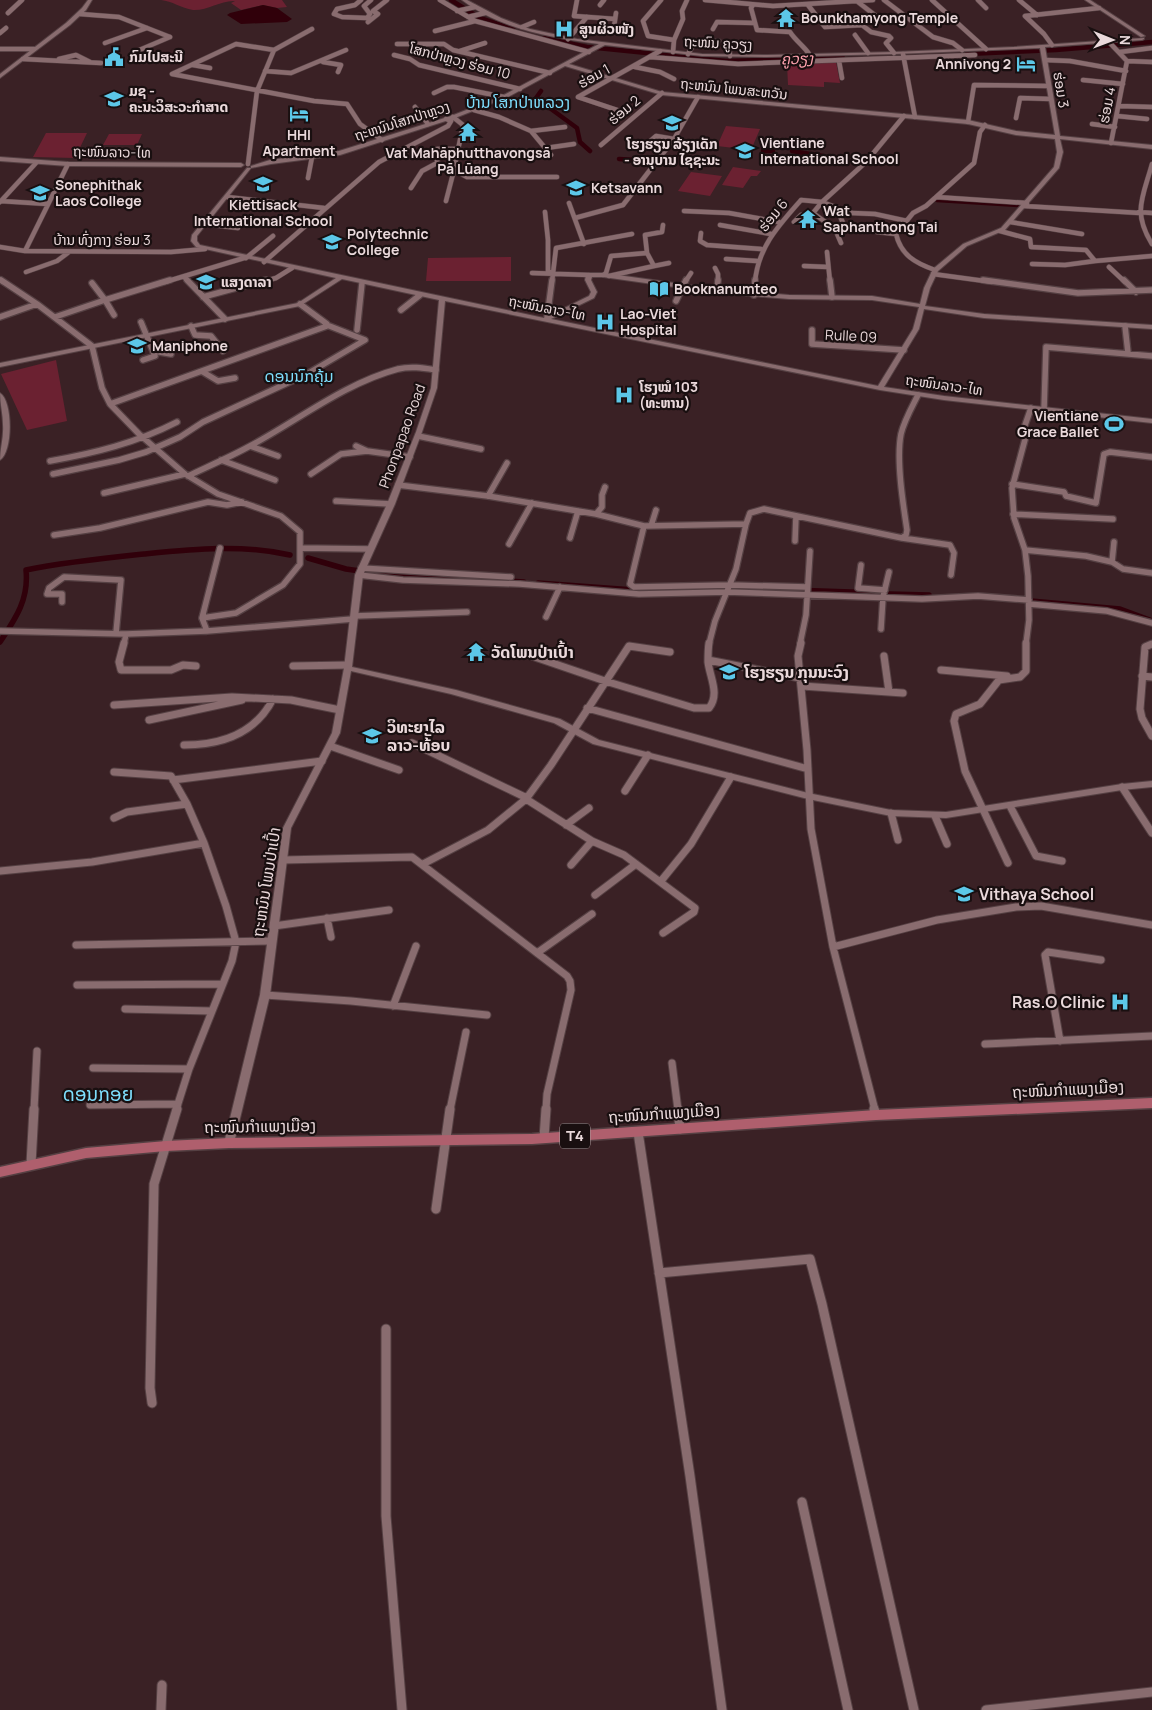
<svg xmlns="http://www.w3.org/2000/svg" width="1152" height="1710" font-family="Manrope,'Noto Sans Lao',sans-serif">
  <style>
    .green { fill: #6b2131 }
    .water { fill: #30000a }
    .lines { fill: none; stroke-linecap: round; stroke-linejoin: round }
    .canal-far1 { stroke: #30000a; stroke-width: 4.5 }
    .canal { stroke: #30000a; stroke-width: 5.5 }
    .minor-far3-casing { stroke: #554043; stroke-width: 5.5 }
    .minor-far2-casing { stroke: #554043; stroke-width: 8 }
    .minor-far1-casing { stroke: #554043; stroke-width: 9 }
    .minor-casing { stroke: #554043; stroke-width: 11 }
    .tertiary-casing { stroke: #554043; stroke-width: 2 }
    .primary-casing { stroke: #554043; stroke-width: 3 }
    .minor-far3 { stroke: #896c6f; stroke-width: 4.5 }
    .minor-far2 { stroke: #896c6f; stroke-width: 5.5 }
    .minor-far1 { stroke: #896c6f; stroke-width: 7 }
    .minor { stroke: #896c6f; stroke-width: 9 }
    .tertiary { fill: #896c6f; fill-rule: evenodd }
    .primary { fill: #af5f6d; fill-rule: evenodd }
    .labels { text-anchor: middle; stroke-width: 4.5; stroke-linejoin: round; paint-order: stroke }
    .far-poi-label { font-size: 14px; font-weight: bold; fill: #ead9db; stroke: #190f10; text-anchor: start }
    .far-street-label { font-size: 14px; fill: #ead9db; stroke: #190f10 }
    .far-water-label { font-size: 15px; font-style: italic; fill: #ffa3af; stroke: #190f10 }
    .shield { fill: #190f10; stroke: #ab9c9e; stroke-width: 1 }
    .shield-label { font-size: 15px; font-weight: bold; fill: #ead9db }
    .far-quarter-label { font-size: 16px; fill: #7edefd; stroke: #190f10 }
    .poi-label { font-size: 16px; font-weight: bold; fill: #ead9db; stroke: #190f10; text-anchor: start }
    .street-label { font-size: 16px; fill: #ead9db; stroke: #190f10 }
    .quarter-label { font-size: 19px; fill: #7edefd; stroke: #190f10 }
  </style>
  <rect width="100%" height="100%" fill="#3a2125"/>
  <!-- green -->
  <path class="green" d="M161,0H282L287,7L277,8L263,5L241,10L231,3L235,1C221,0 207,11 193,10C181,8 172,1 161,0Z
    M836,62L840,83L824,82V87L788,85L787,64Z
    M726,126L760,129L751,150L717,146Z
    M46,133H87L75,158L33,157Z
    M109,134H142L137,145H103Z
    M733,167L761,171L757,176H751L743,188L722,185Z
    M691,172L722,176L710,196L678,191Z
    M511,257V281H426L428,258Z
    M56,360L67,421L27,430L1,374Z"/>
  <!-- water -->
  <path class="water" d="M263,5L277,8L292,19L287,22L241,24L227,15L230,13Z"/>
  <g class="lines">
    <!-- canal-far1 -->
    <path class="canal-far1" d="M451,0L480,18L513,29
      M544,38L587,47L726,61L843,58
      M967,54L1056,50L1152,42
      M541,91L536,98L577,128L580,142L590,151
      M763,151H773
      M792,151L823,156
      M619,159L653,161
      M937,200L1020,205"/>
    <!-- canal -->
    <path class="canal" d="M308,558L346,569L367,572L524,582
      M538,583L634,590L691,588
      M705,588H727
      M735,588L881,593
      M889,594L929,595
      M1031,601L1120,609L1152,621
      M0,642C16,618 29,599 26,570C65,562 105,558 144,554C194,549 241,544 290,555"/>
    <!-- minor-far3 casing -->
    <g class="minor-far3-casing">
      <path id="minor-far3" d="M361,0L355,5L337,9L334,14L342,17L367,18L370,14L364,6L371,0
        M440,0L475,21L589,52
        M577,0L574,16L615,19
        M661,0L643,21L648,36L674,40
        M705,0L773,6L873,0
        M884,0L933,37L953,43L962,50
        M932,0L986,49
        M978,0L986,8
        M1019,0L1037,15
        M858,2L876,16
        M600,5L604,0
        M753,5L751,8L757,30L790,32C797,43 810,50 813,62
        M808,5L825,27L862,25L871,32L889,36L891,38L886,43L894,53
        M457,11L475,7
        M8,13L22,0
        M80,14L119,17L170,37
        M468,17L485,13
        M368,22L378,14L373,11L387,0
        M522,27L534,22
        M614,27L616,13
        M713,29L717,22L755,23
        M435,31L475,21
        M0,33L6,28
        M855,35L868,53
        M568,39L587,17
        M1108,41L1127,61L1111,143
        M105,43L147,28
        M729,43L730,56
        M397,44H444L453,50L550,73
        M1052,45L1044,34L1025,16L1099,8
        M0,49H34
        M274,50L236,44L172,74L314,101L347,104L360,124L382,140
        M137,51L170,37
        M460,51L485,43
        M673,52L674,40L683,19L682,11L687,0
        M1120,52L1152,48
        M688,54L695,42L719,41
        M903,54L915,117
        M394,55L410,59L419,65L520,89
        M650,57L738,64L975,55
        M23,59L101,63
        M59,59L76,55L90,62
        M1045,60L1070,61L1126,71
        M839,61L842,78
        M1127,61L1152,62
        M323,62L341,65L338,72
        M193,65L210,68
        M635,67L660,72L674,79
        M265,71L291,73L346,50
        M1083,80L1123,84
        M434,93L447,87H454L504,97
        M1119,106L1152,107
        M415,107L428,124
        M474,110L499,117L531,131L551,155
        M623,112L578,97L660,51
        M1117,116L1147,119
        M453,117L463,125L454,170L467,177H557
        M1016,118L1020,98L1051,99
        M968,122L974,85L1049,86
        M1092,124L1115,127
        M531,131L565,127
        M647,144L656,136L674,139
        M601,145L662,93
        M546,148L574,144
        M248,164L257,91L274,50L312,29
        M1152,164C1143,197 1132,212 1152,244
        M308,178L312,157
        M411,188L422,171L437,163
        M227,197L324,208
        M936,197L1027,203
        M0,201L48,204
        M446,201L454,170L437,163V149H458
        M0,202L36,163
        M569,203L584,244
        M1024,206L1140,213
        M840,210L839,214L844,225
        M684,211L729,213L779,222
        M545,212L548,240V271L553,274
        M1139,212L1152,213
        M575,218L623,205L674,139L698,97
        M794,222L801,215L813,213
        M1010,222L1082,234
        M204,224L238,228
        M720,225L771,234
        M1000,231L1030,239L1031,247L1086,250L1095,261L1152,256
        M877,232L896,234
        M701,233L700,241L707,245L761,249
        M841,243L835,229L813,213L822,202L852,213L875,214L907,221
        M0,247L25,251L171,252L205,249
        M25,251L68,164
        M827,252L830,282
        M246,258L273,236
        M726,259L757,261
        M264,262L379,162L448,126L451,121L446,119
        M1032,264L1065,265L1095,261
        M654,266L669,263
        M804,266L828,267
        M1109,267L1125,282
        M715,268L718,274V282
        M935,270C915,263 901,255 896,234L913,213L926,206L974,163L980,132L985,125
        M26,272L57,261L69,252
        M532,273L589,275
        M933,274L992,282
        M603,275L606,273L611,256L647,253
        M609,276L654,266L647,253L645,235L662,232L663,225
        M184,277L189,282
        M0,280L3,282
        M165,282L244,258
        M262,282L276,278L292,268
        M552,282L556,248L632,234
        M685,282L691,273
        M755,282C758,247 779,225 801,200L822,202L866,162L904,116"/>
    </g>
    <!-- minor-far2 casing -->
    <g class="minor-far2-casing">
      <path id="minor-far2" d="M1,280L37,304L92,346L102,388L110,404L139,434L185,474L218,494L281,516L300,532V564L283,585L236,613L202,618L207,631
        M187,280L225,319
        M830,280L832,297
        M983,280L1078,293L1152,290
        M1124,280L1136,292
        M92,283L105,300L170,280
        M717,291L718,280
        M754,295L755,280
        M203,297L266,280
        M676,301L686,280
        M401,310L420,295
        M0,317L37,304
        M55,317L105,300L114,315
        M547,318L552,280
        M141,322L155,356L143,360
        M191,326L195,335L211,336L223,351
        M1125,326L1128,353
        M357,330L362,283
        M812,330V344L904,350
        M154,351L171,354
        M203,372L218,381L235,378
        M110,404L327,326V324L300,304
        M1044,410L1046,347L1152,356
        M418,436L481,449
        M250,446L278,456
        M356,446L367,451L410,457
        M221,460L275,480
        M50,461C95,453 136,443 177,422
        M53,474L119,460L146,452L180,437L203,422L307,374L365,340L327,325
        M311,474L341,454L367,451
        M188,476C209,466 230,457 250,446C297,421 345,383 398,369C411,366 423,368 436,370
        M1012,484L1064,492L1066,496L1096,503L1104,454L1110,452L1152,457
        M398,485L488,496L596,514L644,526L746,524L750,513L764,509L902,538L906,535L907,530C903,504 896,459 901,434C904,421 912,407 918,395
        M104,493L185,474
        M488,496L507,463
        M336,501L391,504
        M596,514L602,507V495L605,487
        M1013,514L1113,519
        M644,526L630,584L634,587L730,585L807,587
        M651,526L656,510
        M54,535L100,528L208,502L227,505L242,502
        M570,538L578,511
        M902,538L950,545L954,553L951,575
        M795,541L796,516
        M509,544L532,503
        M300,548L370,549
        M1025,550L1086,556L1112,562L1123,569L1152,573
        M1112,562L1114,542
        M861,565L858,588L885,590
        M361,568L511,577
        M359,575L403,580L520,584L639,594L727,592L922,599L978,596L1029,600
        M62,602V594H47L49,588L64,577L121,580L116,633
        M1029,604L1107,611L1152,623
        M354,616L467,612
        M546,617L560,587
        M202,618L220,548
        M881,629L883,597L889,572
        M0,631L126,634L207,631L353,619
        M124,644L126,634
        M709,644L715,621L736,569L746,524
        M800,644L806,615L810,551
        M1026,644L1029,620L1028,576L1025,550L1014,518L1012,488L1027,432L1024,428L1031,408"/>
    </g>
    <!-- minor-far1 casing -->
    <g class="minor-far1-casing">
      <path id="minor-far1" d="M124,643L119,662L121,670H171L183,665L196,666
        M801,643L798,656L807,750L811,829L833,947L875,1110
        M1152,644L1145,647L1140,709L1142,718L1152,736
        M523,653L605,681L694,708H709C720,694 710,678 708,662C708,656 708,649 709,643
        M884,656L889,692
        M708,660L800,678
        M293,666L348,665
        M941,670L1007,676
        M1142,676L1152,677
        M802,686L903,693
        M114,705L232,697L291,700L340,710
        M587,708L808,769
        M149,720L242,700
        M412,743L527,798
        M184,745C221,745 255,734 273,699
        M330,746L399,770
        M114,772L171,776L187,804L204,843L226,906L236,942L232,961L189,1069L176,1110
        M173,780L322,761
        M1122,787L1152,833
        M625,791L648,755
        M526,799L592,841L624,855L695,908L694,912L663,933
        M1010,806L1036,856L1062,861
        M891,813L898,840
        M935,816L947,844
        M114,818L127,812L187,804
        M566,825L589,808
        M283,860L412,857L567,976L570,981L571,990L547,1094L546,1110
        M1008,863L965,771L954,721L956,714L980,704L999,680L1020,677L1026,671V643
        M423,864L488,830L526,799L551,765L629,646L670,652
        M571,865L592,841
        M0,871L92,862L204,843
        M661,881L691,844L731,777
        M595,895L636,864
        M327,918L331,937
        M274,926L389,910
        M76,945L272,941
        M833,947L937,920L1016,907L1041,906L1152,925
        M537,953L592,914
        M77,985L222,984
        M265,995L351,1001L487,1015
        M393,1006L416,946
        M125,1009L211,1011
        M1060,1041L1045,955L1048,952L1101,960
        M985,1044L1152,1036
        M672,1063L678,1110
        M93,1068L189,1069
        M90,1105L178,1104
        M34,1110L37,1051
        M450,1110L466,1032"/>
    </g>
    <!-- minor casing -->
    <g class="minor-casing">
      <path id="minor" d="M678,1109L680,1129
        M874,1109L876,1115
        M638,1132L690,1476L722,1710
        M544,1138L546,1109
        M31,1164L34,1109
        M436,1209L450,1109
        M659,1273L810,1259L822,1304L914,1710
        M386,1329V1516L402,1710
        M152,1403L150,1388L154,1184L177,1109
        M802,1502L848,1710
        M161,1710L162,1685
        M986,1710L1152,1692"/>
    </g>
    <!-- tertiary casing -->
    <g class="tertiary-casing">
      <path id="tertiary" d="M88,0H92L86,10L70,25L0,78V74L66,23L82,8Z
        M462,0H467L501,18L530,29L577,39L702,54L767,55L894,52L1014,47L1144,38V39L1142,40L1045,47L1060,136L1152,145V149L1060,139L1063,152L1059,168L1005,230L967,246L938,271L930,288L925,306L984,314L1152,325V329L984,318L924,309L919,329L884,387L944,396L1152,419V423L944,400L880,390L445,301L437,388L422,432L395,504L363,575L352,667L456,690L560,719L599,740L808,793L891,810L946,812L1122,784L1152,781V787L1122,790L946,818L891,816L808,799L593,744L554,723L451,694L351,671L340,733L291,828L270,995L234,1143L233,1146L229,1147L225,1146L224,1143L260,995L283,828L332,733L344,668L355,575L387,504L416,432L431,388L439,300L342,279L300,306L0,367V363L298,303L336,278L196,247L191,241L192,235L247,168H251V166L270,160L339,151L451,116L502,96L599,44C552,38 500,29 462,0ZM605,45L702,56L767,57L894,54L1040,48L1055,135L1016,131L968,120L662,92L569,64ZM565,66L662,95L968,124L1016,135L1055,139L1057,152L1054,167L1001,228L963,244L933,269L924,288L920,304L872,296L789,295L717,289L603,273H589L586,275L585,280L591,292L589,296L544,318L200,245L197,241V236L251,168L271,164L340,155L455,118L506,98ZM592,277H603L717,293L789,299L872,300L919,307L913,329L878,386L551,319L594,298L597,292L591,280Z
        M1085,0H1090L1145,36L1141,37Z
        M0,157L68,162L241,163L244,165L241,167L68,166L0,161Z
        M0,393C13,401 13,452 0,460C0,448 4,437 3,425C3,414 0,404 0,393Z"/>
    </g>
    <!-- primary casing -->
    <g class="primary-casing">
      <path id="primary" d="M1152,1098V1108L876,1120L532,1144L229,1148L166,1151L86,1158L0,1177V1167L86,1148L166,1141L229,1138L532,1134L876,1110Z"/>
    </g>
    <!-- minor-far3 -->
    <use href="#minor-far3" class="minor-far3"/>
    <!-- minor-far2 -->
    <use href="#minor-far2" class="minor-far2"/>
    <!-- minor-far1 -->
    <use href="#minor-far1" class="minor-far1"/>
    <!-- minor -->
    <use href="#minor" class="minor"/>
    <!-- tertiary -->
    <use href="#tertiary" class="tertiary"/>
    <!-- primary -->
    <use href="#primary" class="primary"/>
  </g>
  <!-- icons -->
  <defs>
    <g id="temple-bare" transform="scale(1.5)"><path d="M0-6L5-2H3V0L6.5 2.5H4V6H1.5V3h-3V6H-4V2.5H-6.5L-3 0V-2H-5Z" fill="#5cc7e8" stroke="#190f10" stroke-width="2.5" paint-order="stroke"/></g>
    <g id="hospital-bare" transform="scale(1.5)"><path d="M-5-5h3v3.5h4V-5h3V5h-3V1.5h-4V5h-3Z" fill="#5cc7e8" stroke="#190f10" stroke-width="2.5" paint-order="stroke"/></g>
    <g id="civic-bare" transform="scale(1.5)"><path d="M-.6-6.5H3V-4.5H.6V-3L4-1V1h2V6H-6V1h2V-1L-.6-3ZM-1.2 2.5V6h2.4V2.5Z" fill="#5cc7e8" stroke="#190f10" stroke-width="2.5" paint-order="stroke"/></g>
    <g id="hotel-bare" transform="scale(1.5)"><path d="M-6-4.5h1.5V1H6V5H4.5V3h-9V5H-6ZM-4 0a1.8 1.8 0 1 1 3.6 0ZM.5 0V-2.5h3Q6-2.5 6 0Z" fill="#5cc7e8" stroke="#190f10" stroke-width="2.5" paint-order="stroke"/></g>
    <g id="university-bare" transform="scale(1.5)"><path d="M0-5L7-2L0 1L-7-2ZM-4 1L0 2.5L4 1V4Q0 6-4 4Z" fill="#5cc7e8" stroke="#190f10" stroke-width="2.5" paint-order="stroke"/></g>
    <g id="school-bare" transform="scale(1.5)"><path d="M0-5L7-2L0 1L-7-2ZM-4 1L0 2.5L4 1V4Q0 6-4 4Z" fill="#5cc7e8" stroke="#190f10" stroke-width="2.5" paint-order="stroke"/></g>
    <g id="library-bare" transform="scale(1.5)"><path d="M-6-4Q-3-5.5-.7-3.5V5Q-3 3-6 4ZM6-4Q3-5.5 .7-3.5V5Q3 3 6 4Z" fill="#5cc7e8" stroke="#190f10" stroke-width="2.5" paint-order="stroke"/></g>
    <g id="stadium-bare" transform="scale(1.5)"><path d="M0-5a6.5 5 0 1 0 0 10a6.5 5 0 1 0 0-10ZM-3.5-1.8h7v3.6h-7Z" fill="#5cc7e8" stroke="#190f10" stroke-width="2.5" paint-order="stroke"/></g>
  </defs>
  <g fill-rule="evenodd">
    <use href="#temple-bare" x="786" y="18"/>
    <use href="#hospital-bare" x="564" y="29"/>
    <use href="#civic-bare" x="114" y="57"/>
    <use href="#hotel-bare" x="1026" y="64"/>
    <use href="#university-bare" x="114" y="99"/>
    <use href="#hotel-bare" x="299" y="114"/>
    <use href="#school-bare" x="672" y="123"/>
    <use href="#temple-bare" x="468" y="132"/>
    <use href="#school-bare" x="745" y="151"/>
    <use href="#school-bare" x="263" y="184"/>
    <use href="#school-bare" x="576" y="188"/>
    <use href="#university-bare" x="40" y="193"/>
    <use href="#temple-bare" x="808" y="219"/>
    <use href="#school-bare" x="332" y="242"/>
    <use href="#school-bare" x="206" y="282"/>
    <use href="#library-bare" x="659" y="289"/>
    <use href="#hospital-bare" x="605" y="322"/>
    <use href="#school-bare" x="137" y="346"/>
    <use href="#hospital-bare" x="624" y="395"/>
    <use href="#stadium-bare" x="1114" y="424"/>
    <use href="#temple-bare" x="476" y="652"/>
    <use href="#school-bare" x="729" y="672"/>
    <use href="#school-bare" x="372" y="736"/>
    <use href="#school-bare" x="964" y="894"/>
    <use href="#hospital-bare" x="1120" y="1002"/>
  </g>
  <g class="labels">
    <!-- far-poi labels -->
    <g class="far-poi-label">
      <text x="801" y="23">Bounkhamyong Temple</text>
      <text x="579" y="34">ສູນຜິວໜັງ</text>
      <text x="129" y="62">ກົມໄປສະນີ</text>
      <text x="1011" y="69" text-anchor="end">Annivong 2</text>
      <text x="129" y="96">ມຊ -<tspan x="129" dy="16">ຄະນະວິສະວະກຳສາດ</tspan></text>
      <text x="299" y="140" text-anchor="middle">HHI<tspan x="299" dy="16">Apartment</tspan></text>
      <text x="760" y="148">Vientiane<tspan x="760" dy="16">International School</tspan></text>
      <text x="672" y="149" text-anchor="middle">ໂຮງຮຽນ ລ້ຽງເດັກ<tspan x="672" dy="16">- ອານຸບານ ໄຊຊະນະ</tspan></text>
      <text x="468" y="158" text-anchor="middle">Vat Mahāphutthavongsā<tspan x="468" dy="16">Pā Lūang</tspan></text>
      <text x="55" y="190">Sonephithak<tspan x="55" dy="16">Laos College</tspan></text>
      <text x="591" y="193">Ketsavann</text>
      <text x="263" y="210" text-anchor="middle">Kiettisack<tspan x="263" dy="16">International School</tspan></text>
      <text x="823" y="216">Wat<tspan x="823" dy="16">Saphanthong Tai</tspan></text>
      <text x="347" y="239">Polytechnic<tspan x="347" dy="16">College</tspan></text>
      <text x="221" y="287">ແສງດາລາ</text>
      <text x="674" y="294">Booknanumteo</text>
      <text x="620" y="319">Lao-Viet<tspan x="620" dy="16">Hospital</tspan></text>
      <text x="152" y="351">Maniphone</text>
      <text x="639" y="392">ໂຮງໝໍ 103<tspan x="639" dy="16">(ທະຫານ)</tspan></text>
      <text x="1099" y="421" text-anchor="end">Vientiane<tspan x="1099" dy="16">Grace Ballet</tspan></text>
    </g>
    <!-- far-street labels -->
    <g class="far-street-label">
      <text transform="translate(718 43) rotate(3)" y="5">ຖະໜົນ ຄູວຽງ</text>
      <text transform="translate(460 61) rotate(15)" y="5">ໂສກປ່າຫຼວງ ຮ່ອມ 10</text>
      <text transform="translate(594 76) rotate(-29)" y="5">ຮ່ອມ 1</text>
      <text transform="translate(734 89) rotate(6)" y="5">ຖະຫນົນ ໂພນສະຫວັນ</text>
      <text transform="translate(1061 90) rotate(81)" y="5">ຮ່ອມ 3</text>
      <text transform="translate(1107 105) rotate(-79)" y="5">ຮ່ອມ 4</text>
      <text transform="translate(624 110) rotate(-40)" y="5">ຮ່ອມ 2</text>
      <text transform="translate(402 121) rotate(-18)" y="5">ຖະຫນົນໂສກປ່າຫຼວງ</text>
      <text transform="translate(112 152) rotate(1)" y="5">ຖະໜົນລາວ-ໄທ</text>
      <text transform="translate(773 215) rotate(-51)" y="5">ຮ່ອມ 6</text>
      <text x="102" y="245">ບ້ານ ທົ່ງກາງ ຮ່ອມ 3</text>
      <text transform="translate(547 308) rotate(11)" y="5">ຖະໜົນລາວ-ໄທ</text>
      <text transform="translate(851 336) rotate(3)" y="5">Rulle 09</text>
      <text transform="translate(944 385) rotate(8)" y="5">ຖະໜົນລາວ-ໄທ</text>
      <text transform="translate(402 436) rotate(-70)" y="5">Phonpapao Road</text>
    </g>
    <!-- far-water labels -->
    <g class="far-water-label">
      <text transform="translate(797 59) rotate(-2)" y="5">ຄູວຽງ</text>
    </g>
    <!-- shield labels -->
    <rect class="shield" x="560" y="1123.5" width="30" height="25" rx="4"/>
    <g class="shield-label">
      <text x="575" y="1141">T4</text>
    </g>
    <!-- far-quarter labels -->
    <g class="far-quarter-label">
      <text x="518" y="108">ບ້ານ ໂສກປ່າຫລວງ</text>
      <text x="299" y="382">ດອນນົກຄຸ້ມ</text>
    </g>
    <!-- poi labels -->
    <g class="poi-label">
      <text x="491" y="658">ວັດໂພນປ່າເປົ້າ</text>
      <text x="744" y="678">ໂຮງຮຽນ ກຸນນະວົງ</text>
      <text x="387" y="733">ວິທະຍາໄລ<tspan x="387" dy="18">ລາວ-ທ້ັອບ</tspan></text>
      <text x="979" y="900">Vithaya School</text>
      <text x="1105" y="1008" text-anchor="end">Ras.O Clinic</text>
    </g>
    <!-- street labels -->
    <g class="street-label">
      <text transform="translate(266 882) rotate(-81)" y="6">ຖະຫນົນ ໂພນປ່າເປົ້າ</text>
      <text transform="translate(1068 1089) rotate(-3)" y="6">ຖະໜົນກຳແພງເມືອງ</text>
      <text transform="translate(664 1113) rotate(-4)" y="6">ຖະໜົນກຳແພງເມືອງ</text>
      <text transform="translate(260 1126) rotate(-1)" y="6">ຖະໜົນກຳແພງເມືອງ</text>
    </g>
    <!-- quarter labels -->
    <g class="quarter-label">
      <text x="98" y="1101">ດອນກອຍ</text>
    </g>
  </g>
  <!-- north arrow -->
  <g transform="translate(1112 40) rotate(91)" stroke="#190f10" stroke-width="4" paint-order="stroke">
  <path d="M0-4L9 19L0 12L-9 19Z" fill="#ead9db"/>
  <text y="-8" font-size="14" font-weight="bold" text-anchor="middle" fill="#ead9db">N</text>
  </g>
</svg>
